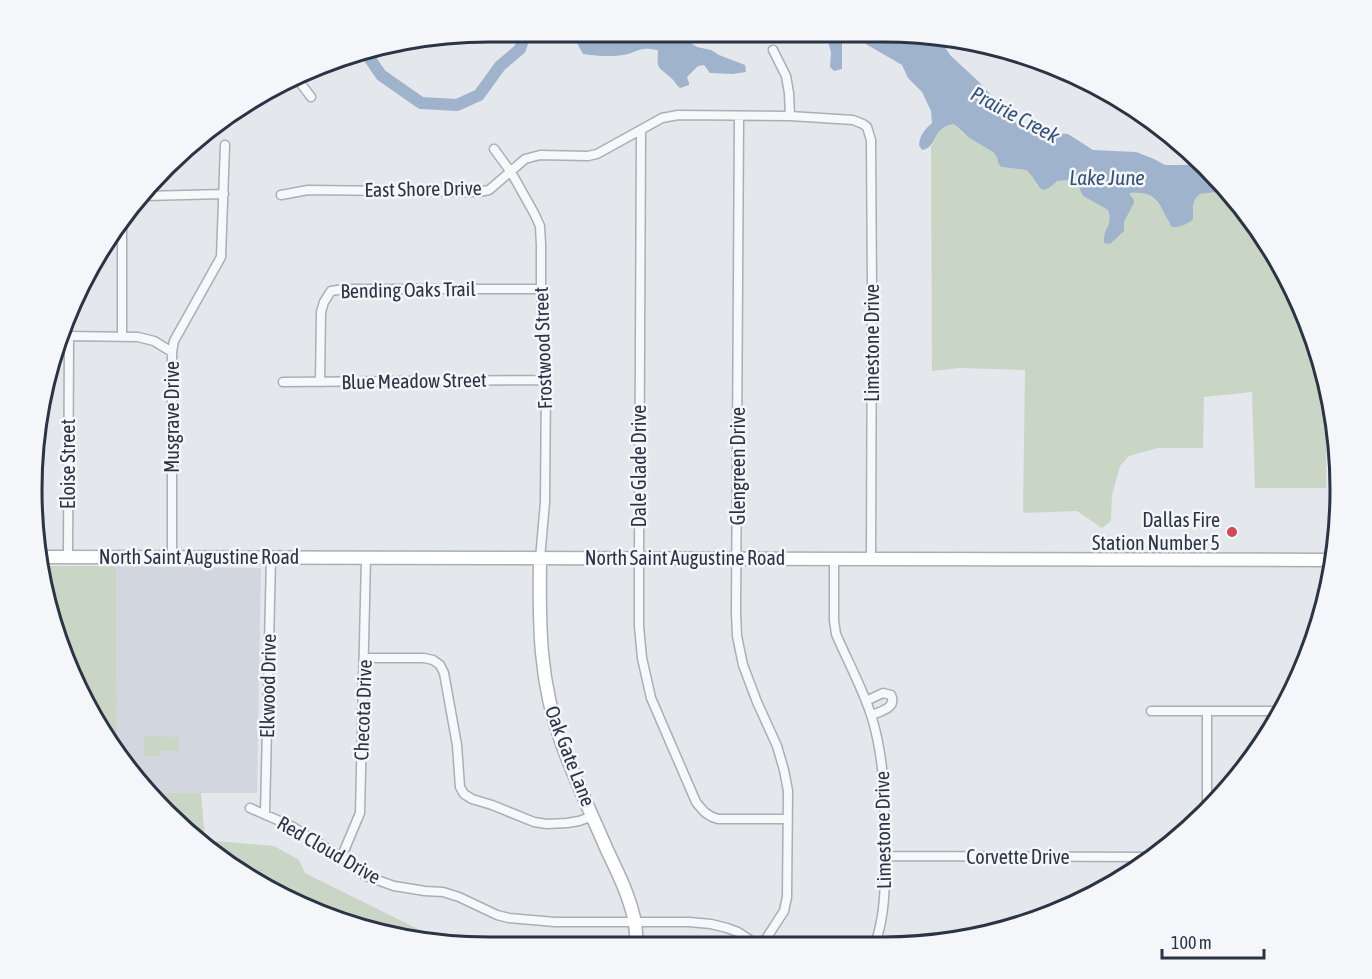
<svg xmlns="http://www.w3.org/2000/svg" width="1372" height="979" font-family="'Asap Condensed',sans-serif">
  <style>
    .built { fill: #d2d6de }
    .green { fill: #c9d6c5 }
    .water { fill: #9fb4cc }
    .lines { fill: none; stroke-linecap: round; stroke-linejoin: round }
    .river { stroke: #9fb4cc; stroke-width: 12 }
    .street-casing { stroke: #a9aeb7; stroke-width: 11 }
    .secondary-casing { stroke: #a9aeb7; stroke-width: 15 }
    .street { stroke: #f7f8fa; stroke-width: 8 }
    .secondary { stroke: #fff; stroke-width: 12 }
    .poi-dot { fill: #d1495b; stroke: #f4f6f9; stroke-width: 2 }
    .labels { text-anchor: middle; stroke-width: 5; stroke-linejoin: round; paint-order: stroke }
    .street-label { font-size: 20px; fill: #2b3445; stroke: #f4f6f9 }
    .poi-label { font-size: 20px; fill: #2b3445; stroke: #f4f6f9; text-anchor: end }
    .water-label { font-size: 21px; font-style: italic; fill: #34527a; stroke: #f4f6f9 }
    .rim { fill: none; stroke: #2b3445; stroke-width: 3 }
  </style>
  <rect width="100%" height="100%" fill="#e4e7ec"/>
  <!-- built -->
  <path class="built" d="M116,566L261,568L257,793H147L117,747Z"/>
  <!-- green -->
  <path class="green" d="M950,124H954L962,133L993,152L997,157L998,163L1001,167L1026,170L1030,172L1037,186L1050,188L1057,181L1071,180L1076,181L1083,196L1108,210L1111,221L1103,238L1124,231V222L1134,203L1130,193C1152,190 1162,205 1169,224L1193,213V205L1195,199L1200,194L1216,192L1235,199L1279,261L1316,343L1327,387L1326,488H1255L1252,392L1204,397L1203,448H1158L1129,456L1120,466L1112,495L1111,521L1102,528L1077,511L1023,513L1025,370L959,368L932,371L931,147L941,128Z
    M40,566H116L117,747L67,665Z
    M144,736L179,737V751H160V756H144Z
    M147,793H201L205,840L274,846L299,860L305,873L450,945L371,932L287,900L211,853Z"/>
  <!-- water -->
  <path class="water" d="M576,33L681,35L686,40L697,47L711,50L719,55L745,65L746,72L733,74L710,73L704,65L698,66L687,77L689,83V85L680,88C676,85 674,80 670,77C657,66 657,69 658,51L657,50C638,46 639,52 623,55C611,57 595,56 583,54L577,43Z
    M827,38L944,40V46L951,56L979,82L1021,128L1034,132L1068,134L1093,150L1136,152L1154,159L1165,165H1189L1197,163L1227,188L1235,199L1216,192L1200,194L1195,199L1193,205V219C1188,224 1179,228 1172,227C1160,209 1160,190 1130,193L1131,196L1134,200V203L1124,222V231L1110,244L1104,243C1102,229 1114,226 1108,210L1083,196L1076,181L1071,180L1057,181C1037,202 1039,179 1026,170L1001,167L998,163L997,157L993,152L968,137L954,124C931,127 939,147 922,150L919,145C920,135 924,130 932,123L931,111L922,92L908,78L902,65L864,43L848,39L842,42V69L834,71L830,67L831,52Z"/>
  <g class="lines">
    <!-- river -->
    <path class="river" d="M364,50L381,75L421,103L457,105L479,95L500,66L520,49L526,32"/>
    <!-- street casing -->
    <g class="street-casing">
      <path id="street" d="M773,50L786,76L789,93L790,116
        M298,80L311,97
        M739,116L736,613L737,636L743,665L757,702L777,746L784,770L788,791L787,897L784,911L762,945
        M641,130L639,559V626L642,658L651,698L696,802C703,811 707,816 718,819H788
        M494,149L511,172L534,213L540,226L541,245V289L545,335L546,380L545,502L540,559
        M281,195L308,190L479,192L489,190L525,159L540,155L588,156L597,154L662,118L678,115L790,116L853,120L863,124L867,127L871,140L872,291L871,559
        M138,199L145,196L224,194
        M64,336L138,337L154,341L172,352
        M122,336V222
        M283,382L546,380
        M320,382L321,312L324,302L331,291L344,289H541
        M68,557L69,336
        M172,557V352L174,341L221,257L225,145
        M834,558V621L836,634C847,660 864,691 872,718C885,761 885,804 885,849C885,881 886,913 875,944
        M364,658H424L433,660L440,665L444,673L457,745L460,787L464,794L472,799L492,805L534,822L547,824L567,823L579,821L593,816
        M866,701L883,693L891,695C897,708 881,711 872,715
        M1151,711H1282
        M1207,711V810
        M250,808L291,826L336,854L366,876L394,886L425,891L443,892L459,897L497,915L509,918L555,922H689L711,924L727,928L738,932L758,945
        M265,814L271,558
        M885,856L1151,857
        M341,858L360,813L366,558"/>
    </g>
    <!-- secondary casing -->
    <g class="secondary-casing">
      <path id="secondary" d="M1336,429L1337,535
        M37,557L1333,560
        M540,559C539,624 539,682 562,744C575,780 592,815 607,850C618,873 630,897 635,923C636,930 636,938 637,945"/>
    </g>
    <!-- street -->
    <use href="#street" class="street"/>
    <!-- secondary -->
    <use href="#secondary" class="secondary"/>
  </g>
  <!-- markers -->
  <circle class="poi-dot" cx="1232" cy="532" r="6"/>
  <g class="labels">
    <!-- street labels -->
    <g class="street-label">
      <text transform="translate(423 189) rotate(-1)" y="7">East Shore Drive</text>
      <text transform="translate(408 290) rotate(-1)" y="7">Bending Oaks Trail</text>
      <text transform="translate(872 343) rotate(-90)" y="7">Limestone Drive</text>
      <text transform="translate(543 348) rotate(-92)" y="7">Frostwood Street</text>
      <text transform="translate(414 381) rotate(-1)" y="7">Blue Meadow Street</text>
      <text transform="translate(172 417) rotate(-90)" y="7">Musgrave Drive</text>
      <text transform="translate(68 464) rotate(-90)" y="7">Eloise Street</text>
      <text transform="translate(639 466) rotate(-90)" y="7">Dale Glade Drive</text>
      <text transform="translate(738 466) rotate(-90)" y="7">Glengreen Drive</text>
      <text x="199" y="564">North Saint Augustine Road</text>
      <text x="685" y="565">North Saint Augustine Road</text>
      <text transform="translate(268 686) rotate(-89)" y="7">Elkwood Drive</text>
      <text transform="translate(363 710) rotate(-88)" y="7">Checota Drive</text>
      <text transform="translate(570 756) rotate(69)" y="7">Oak Gate Lane</text>
      <text transform="translate(883 830) rotate(-91)" y="7">Limestone Drive</text>
      <text transform="translate(329 850) rotate(30)" y="7">Red Cloud Drive</text>
      <text x="1018" y="864">Corvette Drive</text>
    </g>
    <!-- poi labels -->
    <g class="poi-label">
      <text x="1220" y="527">Dallas Fire<tspan x="1220" dy="23">Station Number 5</tspan></text>
    </g>
    <!-- water labels -->
    <g class="water-label">
      <text transform="translate(1015 115) rotate(28)" y="7">Prairie Creek</text>
      <text x="1107" y="185">Lake June</text>
    </g>
  </g>
  <!-- crop -->
  <path d="M0 0H1372V979H0ZM489 42H883A447 447 0 0 1 1330 489V490A447 447 0 0 1 883 937H489A447 447 0 0 1 42 490V489A447 447 0 0 1 489 42Z" fill="#f4f6f9" fill-rule="evenodd"/>
  <path class="rim" d="M489 42H883A447 447 0 0 1 1330 489V490A447 447 0 0 1 883 937H489A447 447 0 0 1 42 490V489A447 447 0 0 1 489 42Z"/>
  <!-- scale -->
  <path d="M1162 949v9h102v-9" fill="none" stroke="#2b3445" stroke-width="3"/>
  <text x="1171" y="949" font-size="18" fill="#2b3445" stroke="#f4f6f9" stroke-width="4.5" paint-order="stroke">100 m</text>
</svg>
